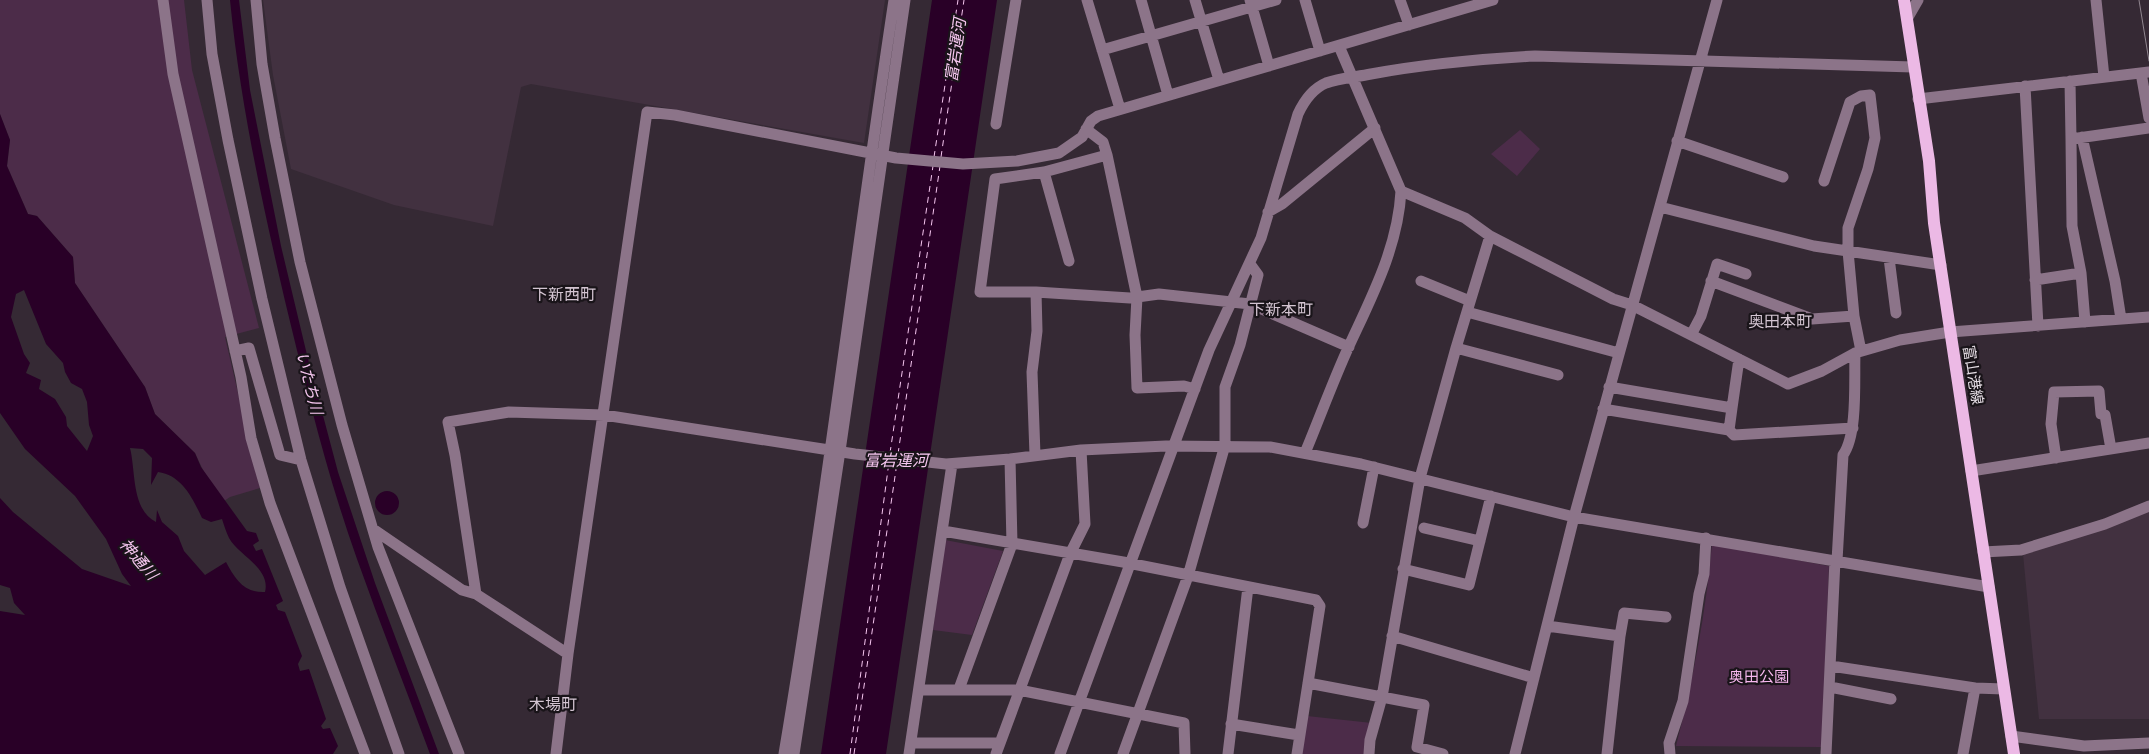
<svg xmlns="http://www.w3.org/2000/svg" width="2149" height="754" font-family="'Open Sans','Noto Sans JP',sans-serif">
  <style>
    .built { fill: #423140 }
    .green { fill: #4c2c49 }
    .water { fill: #290027; fill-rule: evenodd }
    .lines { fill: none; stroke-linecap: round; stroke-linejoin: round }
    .ferry { stroke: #f6c7f0; stroke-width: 1; stroke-dasharray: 6 5; stroke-linecap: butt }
    .minor { stroke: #8c7489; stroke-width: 11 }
    .major { stroke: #ecb9e5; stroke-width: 12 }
    .tram { stroke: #90868f; stroke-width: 1 }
    .labels { text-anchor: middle; stroke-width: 4.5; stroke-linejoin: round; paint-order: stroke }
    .street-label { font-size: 15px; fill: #e4dce3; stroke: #191419 }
    .park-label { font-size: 15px; fill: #f7b8ef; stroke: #191419 }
    .water-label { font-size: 16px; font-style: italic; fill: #f6c7f0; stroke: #191419 }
    .neighbourhood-label { font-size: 16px; fill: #d3c4d1; stroke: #191419 }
  </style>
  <rect width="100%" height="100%" fill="#352934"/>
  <!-- built -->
  <path class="built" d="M263,0H885L864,143L531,84L521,87L493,226L394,205L291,169L273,75Z
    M2149,510V719H2039L2023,554Z"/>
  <!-- green -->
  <path class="green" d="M0,0H184L192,70L259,328L225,337L260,488L230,497L224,501L204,472L195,453L155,414L145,387L75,283L73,257L37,216L28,214L7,166L10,140L0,114Z
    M1520,130L1540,149L1517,176L1491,154Z
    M945,540L1003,551L972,635L933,630Z
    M1712,544L1829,566L1822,747L1676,746C1693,680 1706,612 1712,544Z
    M1307,716L1372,723L1365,754H1301Z"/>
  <!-- water -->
  <path class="water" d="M230,0H239L250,90L281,246L308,359L338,472L375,583L439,754H430C406,689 380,624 357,559C327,475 306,388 285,301C262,202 240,102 230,0Z
    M932,0H997L886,754H821Z
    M0,114L10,140L7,166L28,214L37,216L73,257L75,283L145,387L155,414L195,453L201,467L247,531L256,533L259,541L253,545L256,551L262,549L283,601L276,605L278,610L285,612L302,656L298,664L300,671L309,669L326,719L321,726L323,729L330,728L338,746L333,754H0V611L25,615L14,603L10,588L0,585V498L13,512L82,569L131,586L122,574L106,539L75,496L25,449L0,413ZM24,290L46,344L63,363L65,372L71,383L82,389L87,402L89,425L93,436L87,451L67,426L66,417L55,399L39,389L41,380L26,373L30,363L24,354L11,317L16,294ZM130,448L143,449L152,458L151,485L158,472C182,475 193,499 202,518L211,522L222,519C224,525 226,532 229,538C239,556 271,568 265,592C244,593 235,579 226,562L205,575L184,551L178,536L162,522L157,510L156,522C131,509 136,472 130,448Z
    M375 503a12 12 0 1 1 24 0a12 12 0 1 1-24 0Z"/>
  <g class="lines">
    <!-- ferry -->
    <path class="ferry" d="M934,157L958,0
      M941,157L964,0
      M890,453L933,166
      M898,454L940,166
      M850,754L889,462
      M854,754L897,463"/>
    <!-- minor -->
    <path class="minor" d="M163,0L173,74L241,377L251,438L270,503L365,754
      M207,0L212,54L228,140L262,299L301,460L340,587L399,754
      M256,0L262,64L275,138L300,262L342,425L378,547L459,754
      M1087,0L1120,109
      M1141,0L1168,95
      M1195,0L1219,80
      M1250,0L1269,66
      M1305,0L1320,51
      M1400,0L1409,25
      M2096,0L2104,77
      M1907,19L1918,0
      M1102,50L1276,0
      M2141,73L2149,118
      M2070,81L2071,139L2149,128
      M2025,86L2038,326
      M1918,99L2149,72
      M996,124L1016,0
      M1086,129L1103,142L1107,155L1137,297L1135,335L1137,388L1184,386L1195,389
      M2082,137L2115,281L2121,319
      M1677,141L1783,177
      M1107,155L1044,172L995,179L980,292H1036L1130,298L1159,294L1250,304L1349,347
      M1044,172L1069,261
      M1824,181L1850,102L1861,96L1870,95L1875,138L1868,169L1848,228V251L1854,316
      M1401,191L1465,218L1490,236L1613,299L1632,305L1788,384L1822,371L1855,353L1900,340L1950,332L2149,317
      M1660,207L1814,246L1941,265
      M1268,212L1282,204L1375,128
      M1889,258L1896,313
      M2081,273L2085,322
      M2035,280L2081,273L2072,226L2071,139
      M1421,281L1470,301
      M1711,281L1812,319L1854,316L1861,351
      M1467,312L1619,353
      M1691,335L1701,316L1717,264L1746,274
      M1456,348L1558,375
      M235,351L249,348L280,455L301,460
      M1732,408L1739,359
      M1603,409L1729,430L1732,408L1609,387
      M1729,430L1734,435L1853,428
      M1305,453C1320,417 1333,381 1349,346C1372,296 1398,247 1401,191L1339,46
      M1035,455L1032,372L1037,331L1036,292
      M2056,458L2051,424L2054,392L2099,391L2101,414L2105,415L2111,449
      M1971,471L2149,443
      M1363,523L1374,467
      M1424,528L1480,541
      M373,529L462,590L476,594L568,654
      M943,531L1123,562L1316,600L1320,606L1297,754
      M1983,552L2021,550L2105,524L2149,506
      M1837,561L1843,455C1858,434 1854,380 1855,353
      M1403,569L1469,585L1491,496
      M476,594L455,455L448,422L509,412L604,415L855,454L946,464L1010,459L1081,450L1166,446L1270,447L1361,464L1574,517L1989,587
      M1547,626L1620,636L1607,754
      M1392,636L1534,678
      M1620,636L1624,613L1666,617
      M1831,666L1975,688
      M1308,683L1424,705L1417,747L1443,754
      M1830,687L1891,699
      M959,689L1012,544L1010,459
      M919,690H1019L1184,723L1185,754
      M1231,724L1299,735
      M2011,736L2084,746L2149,743
      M911,743H1000
      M556,754L568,654L647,112L675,115L896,158L963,164L1017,161L1059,153L1082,137L1091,121L1098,116L1493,0
      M784,754C826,503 856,251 894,0
      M794,754L840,451L905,0
      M909,754L952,464
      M996,754L1070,554L1085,524L1081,450
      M1060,754L1209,350L1261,238L1298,114C1304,101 1312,89 1326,83C1339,78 1357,77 1371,74C1425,64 1480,59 1535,56L1913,67
      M1123,754L1188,576L1225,445V387L1240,345L1258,275L1250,264
      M1228,754L1248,587
      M1369,754L1370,740L1382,697L1420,478L1456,348L1490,236
      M1515,754L1574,517L1717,0
      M1670,754L1669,743L1683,701L1699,594L1704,574L1706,538
      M1826,754L1835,560
      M1963,754L1975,688L2004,689"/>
    <!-- major -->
    <path class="major" d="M1904,0L1929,161L1934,223L2014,754"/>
    <!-- tram -->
    <path class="tram" d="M2139,0L2149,61"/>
  </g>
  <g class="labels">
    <!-- street labels -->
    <g class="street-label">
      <text transform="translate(1973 375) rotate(81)" y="5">富山港線</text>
    </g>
    <!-- park labels -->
    <g class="park-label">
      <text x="1759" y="682">奥田公園</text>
    </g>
    <!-- water labels -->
    <g class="water-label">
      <text transform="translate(955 50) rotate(-82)" y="6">富岩運河</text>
      <text transform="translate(310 383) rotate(76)" y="6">いたち川</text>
      <text x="896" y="466">富岩運河</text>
      <text transform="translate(139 559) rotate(49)" y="6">神通川</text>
    </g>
    <!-- neighbourhood labels -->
    <g class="neighbourhood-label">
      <text x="564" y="300">下新西町</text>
      <text x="1281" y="315">下新本町</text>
      <text x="1780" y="327">奥田本町</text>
      <text x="553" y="710">木場町</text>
    </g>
  </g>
</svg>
